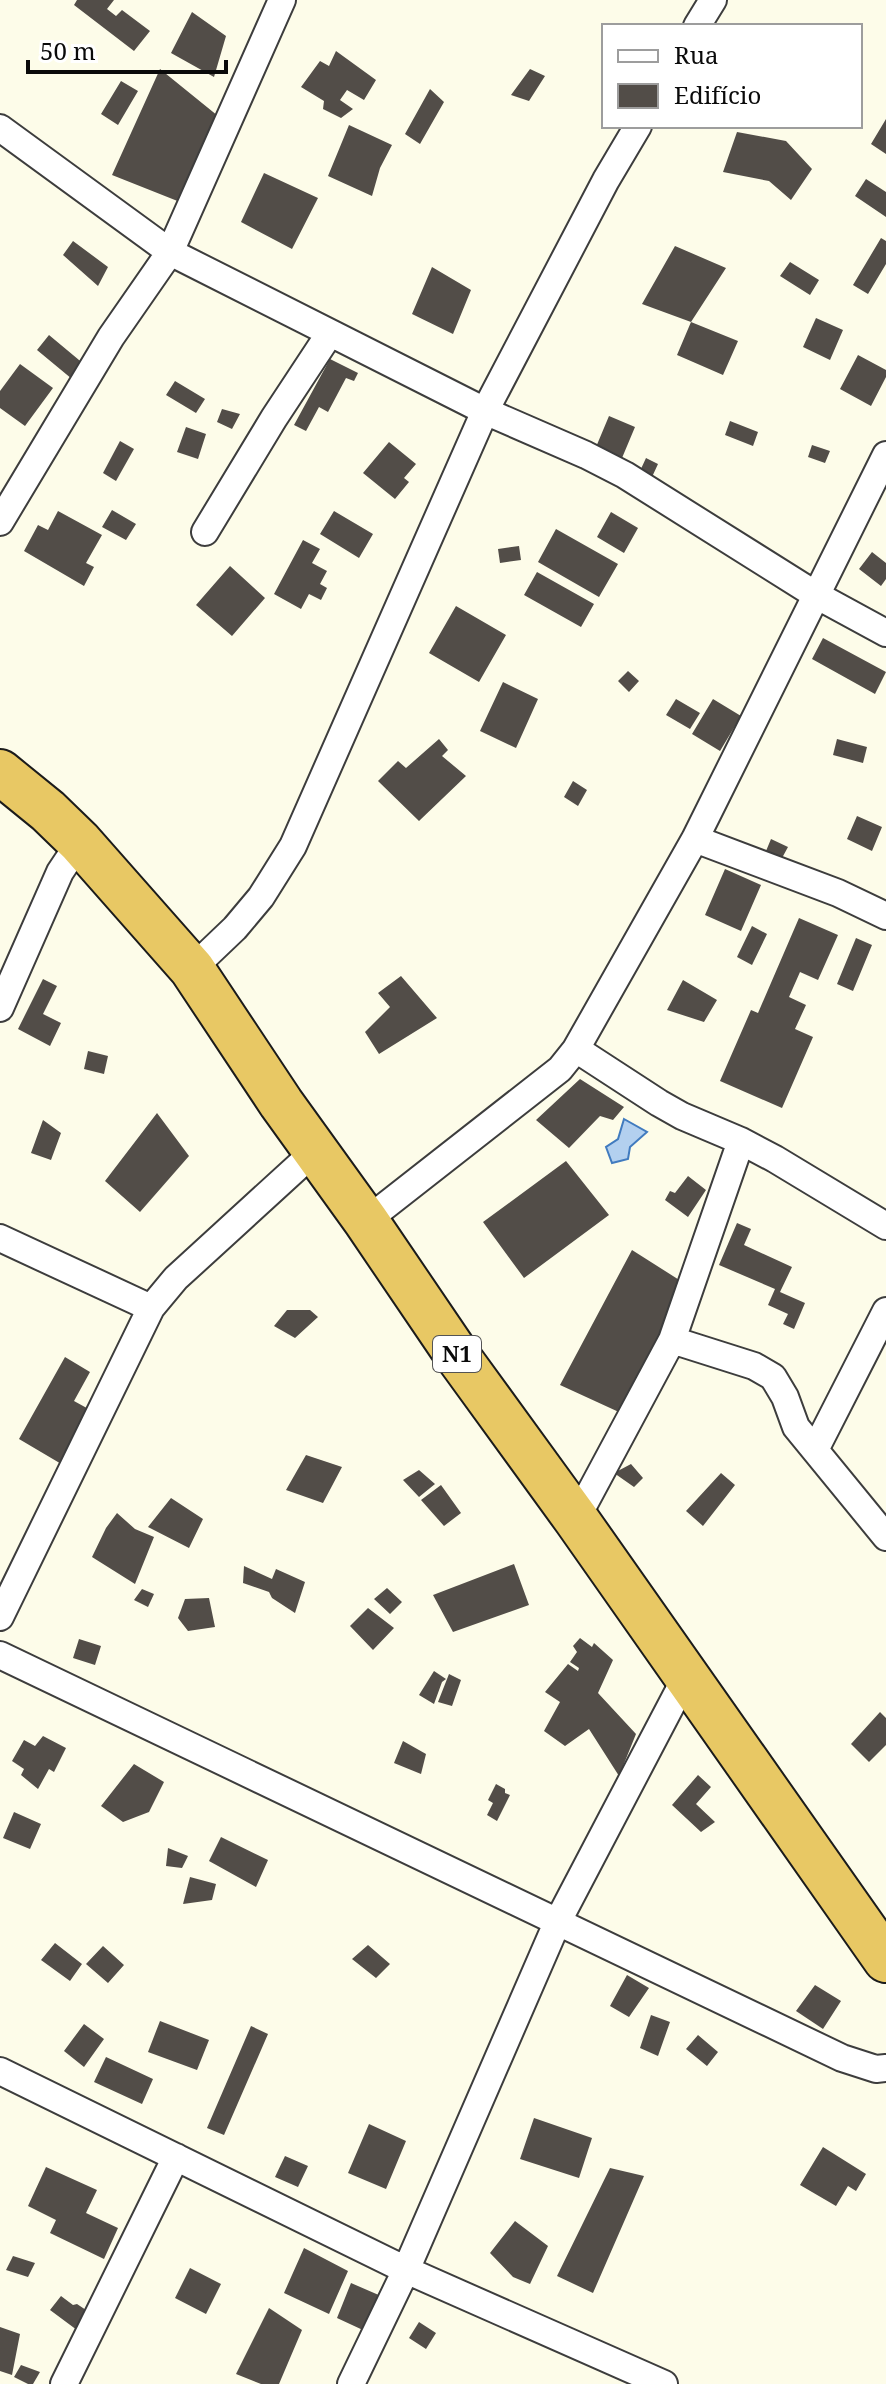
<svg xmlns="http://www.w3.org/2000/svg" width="886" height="2384" font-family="'Noto Serif',serif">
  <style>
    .water { fill: #b3d0ef; stroke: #417bbf; stroke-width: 2 }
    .building { fill: #524d48 }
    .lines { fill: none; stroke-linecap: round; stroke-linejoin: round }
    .minor-casing { stroke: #3d3d3d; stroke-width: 30 }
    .trunk-casing { stroke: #1b1b1b; stroke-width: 48 }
    .minor { stroke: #fff; stroke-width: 26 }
    .trunk { stroke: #e8c864; stroke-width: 44 }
    .labels { text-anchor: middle; stroke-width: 8; stroke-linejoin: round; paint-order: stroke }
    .shield { fill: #fff; stroke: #545454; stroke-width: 2 }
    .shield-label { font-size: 22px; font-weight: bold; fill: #0a0a0a }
  </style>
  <rect width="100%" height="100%" fill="#fdfce9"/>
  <!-- water -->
  <path class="water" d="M624,1119L647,1132L630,1147L628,1159L612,1163L606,1147L618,1139Z"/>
  <!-- building -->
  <path class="building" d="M77,0H114L107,9L116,16L122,10L150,31L134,51L74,5Z
    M192,12L226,36L214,77L171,53Z
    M336,51L376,80L364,100L347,90L340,100L353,109L341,118L323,109L324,101L301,87L320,61L329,66Z
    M160,69L218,116L180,202L112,175Z
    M530,69L545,76L529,101L511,95Z
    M121,81L138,91L118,125L101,114Z
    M430,89L444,102L420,144L405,134Z
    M886,119V154L871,144Z
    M349,125L392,145L380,168L372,196L328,176Z
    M737,132L786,141L812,169L791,200L769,181L723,172Z
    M264,173L318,198L292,249L241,222Z
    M866,179L886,192V217L855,196Z
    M881,238L886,241V264L868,294L853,285Z
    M73,241L108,267L98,286L63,255Z
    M675,246L726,268L691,322L738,341L723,375L677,355L691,322L642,304Z
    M790,262L819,280L810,295L780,276Z
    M432,267L471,290L453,334L412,314Z
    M816,318L843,330L830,360L803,347Z
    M49,335L85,365L72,379L37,350Z
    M858,355L886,370V377L871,406L840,389Z
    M330,359L358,373L354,381L346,378L328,412L319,407L306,431L294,425Z
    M20,364L53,388L25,426L0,408V391Z
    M175,381L205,399L196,413L166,395Z
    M222,409L240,414L232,429L217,422Z
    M609,416L635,427L622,458L596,447Z
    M730,421L758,432L753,446L725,435Z
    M186,427L206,434L198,459L177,452Z
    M120,441L134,449L116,481L103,473Z
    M389,442L416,464L404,478L409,482L395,499L363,473Z
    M812,445L830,451L825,463L808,457Z
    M646,458L658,464L652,477L640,471Z
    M112,510L136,524L126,540L102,527Z
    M58,511L102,535L86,563L94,567L84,586L24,551L38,525L48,530Z
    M334,511L373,534L359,558L320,534Z
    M611,512L638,528L624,553L597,537Z
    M556,529L618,564L599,597L538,562Z
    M303,540L320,549L312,563L327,571L320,584L327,588L321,600L309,594L301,609L274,594Z
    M519,546L521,560L500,563L498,549Z
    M872,552L886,563V579L881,586L859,569Z
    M230,566L265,598L232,636L196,605Z
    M537,572L594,604L581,627L524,595Z
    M456,606L506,635L479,682L429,653Z
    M823,638L886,672L875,694L812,659Z
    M628,671L639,681L629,692L618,681Z
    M503,682L538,699L516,748L480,731Z
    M676,699L700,713L690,729L666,715Z
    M713,699L741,716L720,751L692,734Z
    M439,739L448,750L442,756L466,776L419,821L378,781L398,761L406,768Z
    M837,739L867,747L863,763L833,755Z
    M573,781L587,790L578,806L564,797Z
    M857,816L882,827L872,851L847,839Z
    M771,839L788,847L782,858L766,851Z
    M725,869L761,885L741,931L705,915Z
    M799,918L838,935L818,980L800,972L789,997L806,1005L795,1029L813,1037L782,1108L720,1081L751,1010L758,1013Z
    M752,926L767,934L752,965L737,957Z
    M856,938L872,945L853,991L837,984Z
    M401,976L437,1018L379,1054L365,1032L390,1007L378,993Z
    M43,979L57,986L43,1014L61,1023L50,1046L18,1029Z
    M683,980L717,1000L704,1022L667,1010Z
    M88,1051L108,1056L104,1074L84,1069Z
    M580,1079L624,1107L613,1120L600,1116L569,1148L536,1120Z
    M157,1113L189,1156L140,1212L105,1181Z
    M43,1120L61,1133L51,1160L31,1153Z
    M566,1161L609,1215L524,1278L483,1222Z
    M688,1176L706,1190L688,1217L665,1200L670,1191L675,1193Z
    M737,1223L751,1229L744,1245L792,1267L780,1292L805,1303L794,1329L783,1324L788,1314L768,1305L775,1289L719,1265Z
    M632,1250L684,1283L677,1311L621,1413L560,1385Z
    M287,1310H310L318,1317L295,1338L274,1326Z
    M65,1357L90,1372L74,1401L94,1412L63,1465L19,1439Z
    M306,1455L342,1467L323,1503L286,1490Z
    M631,1464L643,1478L634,1487L614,1473Z
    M419,1470L435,1484L419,1497L403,1480Z
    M721,1473L735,1485L703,1526L686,1511Z
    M441,1485L461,1513L444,1526L421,1500Z
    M171,1498L203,1519L189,1548L148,1527Z
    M117,1513L135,1529L154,1537L135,1584L92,1557L106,1528Z
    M514,1564L529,1605L453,1632L433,1595Z
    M244,1566L272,1579L276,1569L305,1582L295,1613L272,1598L269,1592L243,1583Z
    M387,1588L402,1602L390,1614L374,1599Z
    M142,1589L154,1594L148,1607L134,1600Z
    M209,1598L215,1627L188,1631L178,1618L185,1599Z
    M368,1608L394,1628L373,1650L350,1626Z
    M580,1638L592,1647L594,1643L613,1660L598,1693L636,1734L619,1776L589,1729L565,1746L544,1731L560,1702L545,1692L568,1664L578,1671L579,1668L570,1662L577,1652L573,1646Z
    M79,1639L101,1646L95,1665L73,1658Z
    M434,1671L446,1679L442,1682L434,1704L419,1695Z
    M449,1674L461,1680L452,1706L438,1702Z
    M880,1712L886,1718V1745L869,1762L851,1744Z
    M43,1736L66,1748L54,1772L49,1769L38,1789L21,1775L24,1769L12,1761L24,1740L35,1746Z
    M403,1741L426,1754L421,1774L394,1763Z
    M134,1764L164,1782L149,1812L123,1822L101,1806Z
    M698,1775L711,1787L696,1804L715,1822L701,1832L672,1805Z
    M496,1784L505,1789V1793L510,1795L497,1821L487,1815L493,1803L488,1800Z
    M14,1812L41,1824L30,1849L3,1838Z
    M221,1837L268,1860L256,1887L209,1861Z
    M168,1848L188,1856L182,1868L166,1866Z
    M190,1877L216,1884L212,1900L183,1904Z
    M55,1943L82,1964L70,1981L41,1960Z
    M368,1945L390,1964L376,1978L352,1959Z
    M103,1946L124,1965L108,1983L86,1964Z
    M627,1975L649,1988L629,2017L610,2006Z
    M815,1985L841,2001L823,2029L796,2011Z
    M651,2015L670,2022L658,2056L640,2048Z
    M160,2021L209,2040L197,2070L148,2052Z
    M84,2024L104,2039L84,2067L64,2051Z
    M251,2026L268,2034L224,2135L207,2128Z
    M698,2035L718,2052L707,2066L686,2049Z
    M106,2057L153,2079L142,2104L94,2082Z
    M534,2118L592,2138L579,2178L520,2159Z
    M369,2124L406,2141L386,2189L348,2173Z
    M823,2147L866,2174L856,2191L848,2186L836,2206L800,2185Z
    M285,2156L308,2166L298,2187L275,2177Z
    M46,2167L97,2190L86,2213L118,2228L104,2259L50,2233L56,2220L28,2206Z
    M610,2168L644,2176L593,2293L557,2276Z
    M515,2221L548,2246L530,2284L513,2277L490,2253Z
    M304,2248L348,2271L329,2314L284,2293Z
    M13,2256L35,2263L28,2277L6,2270Z
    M190,2268L221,2284L206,2314L175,2298Z
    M351,2283L381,2296L365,2331L337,2318Z
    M61,2296L73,2305L77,2304L98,2318L85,2336L50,2310Z
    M269,2308L302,2330L279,2384H261L236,2374Z
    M419,2322L436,2333L426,2349L409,2338Z
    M0,2327L20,2334L12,2375L0,2371Z
    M21,2365L40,2372L33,2384H28L14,2377Z"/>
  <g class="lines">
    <!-- minor casing -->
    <g class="minor-casing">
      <path id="minor" d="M697,26L713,0
        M0,128L170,252L485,411L586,455L625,475L816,595L886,633
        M0,522L111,337L170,252L282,0
        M205,532L274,418L330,333
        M695,839L838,893L886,916
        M192,969L235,928L261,897L293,846L485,411L606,180L638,126
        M0,1008L60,872L80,842
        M576,1049L659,1103L682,1116L741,1141L775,1159L886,1226
        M366,1221L560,1069L576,1049L695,839L886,455
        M0,1238L151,1308
        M672,1340L754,1366L773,1377L785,1397L796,1427L886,1537
        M815,1450L886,1311
        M576,1519L672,1340L741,1141
        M0,1617L151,1308L176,1278L315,1151
        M0,1655L842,2058L876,2069L886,2068
        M0,2071L406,2270L664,2384
        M64,2384L176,2157
        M351,2384L406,2270L557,1923L686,1677"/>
    </g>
    <!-- trunk casing -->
    <g class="trunk-casing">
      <path id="trunk" d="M0,772L48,811L80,842L192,969L281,1103L366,1221L459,1358L576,1519L886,1960"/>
    </g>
    <!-- minor -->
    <use href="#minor" class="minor"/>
    <!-- trunk -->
    <use href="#trunk" class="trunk"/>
  </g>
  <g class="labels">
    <!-- shield labels -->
    <rect class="shield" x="433" y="1336" width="48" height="36" rx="6"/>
    <g class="shield-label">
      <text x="457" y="1362">N1</text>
    </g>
  </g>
  <!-- legend -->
  <rect x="602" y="24" width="260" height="104" fill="#ffffff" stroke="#9d9d9d" stroke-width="2"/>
  <rect x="618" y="50" width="40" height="12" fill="#ffffff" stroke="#9d9d9d" stroke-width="2"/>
  <text x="674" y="64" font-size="24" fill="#0a0a0a">Rua</text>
  <rect x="618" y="84" width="40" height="24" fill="#524d48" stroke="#9d9d9d" stroke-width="2"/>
  <text x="674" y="104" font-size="24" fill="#0a0a0a">Edifício</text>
  <!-- scale -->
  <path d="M28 60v12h198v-12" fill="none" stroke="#0a0a0a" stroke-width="4"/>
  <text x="40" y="60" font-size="24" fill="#0a0a0a" stroke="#ffffff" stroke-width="6" paint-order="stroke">50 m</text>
</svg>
